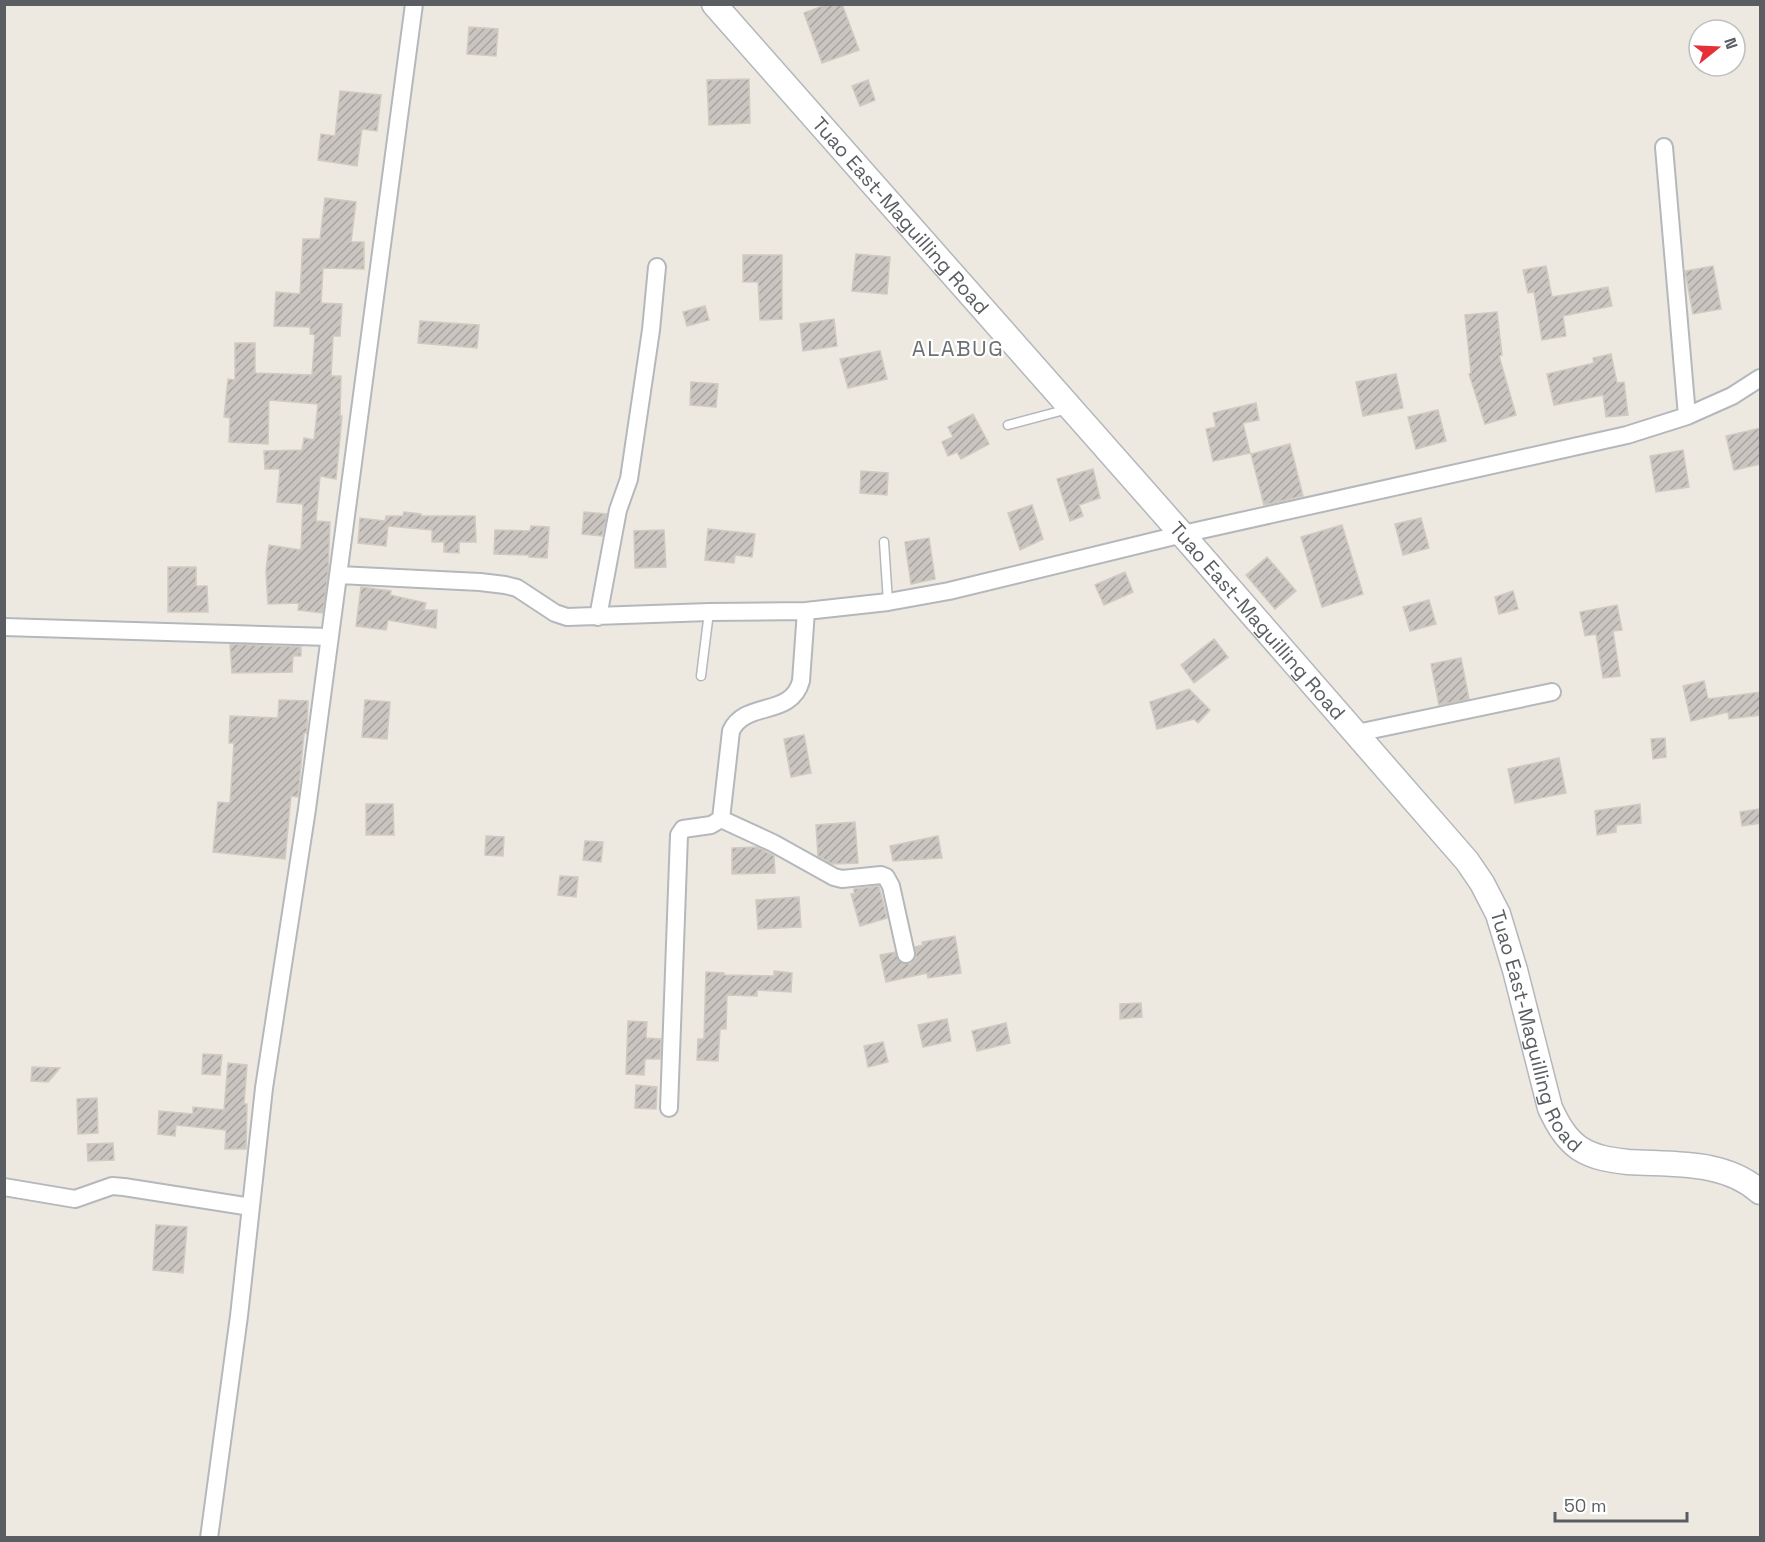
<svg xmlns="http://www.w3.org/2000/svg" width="1765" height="1542" font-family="'Space Grotesk',sans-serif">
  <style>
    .building { fill: url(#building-hatch); stroke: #d1cac0; stroke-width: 1.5 }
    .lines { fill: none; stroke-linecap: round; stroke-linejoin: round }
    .lane-casing { stroke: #b4b8bc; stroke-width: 11 }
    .street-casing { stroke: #b4b8bc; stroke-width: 20 }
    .secondary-casing { stroke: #b3b7bc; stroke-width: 27 }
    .lane { stroke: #fff; stroke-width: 8 }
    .street { stroke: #fff; stroke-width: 16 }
    .secondary { stroke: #fff; stroke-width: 24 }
    .labels { text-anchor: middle; stroke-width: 4.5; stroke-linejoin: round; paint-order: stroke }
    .street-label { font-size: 20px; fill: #5a5e62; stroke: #fff }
    .quarter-label { font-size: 22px; letter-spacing: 1.5px; fill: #6b7174; stroke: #fff }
  </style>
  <defs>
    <pattern id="building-hatch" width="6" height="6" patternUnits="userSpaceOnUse" patternTransform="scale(1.5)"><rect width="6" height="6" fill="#cac5c1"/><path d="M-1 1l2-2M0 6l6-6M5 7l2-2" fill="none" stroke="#a7a3a0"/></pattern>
  </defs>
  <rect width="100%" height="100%" fill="#ede9e1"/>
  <!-- building -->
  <path class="building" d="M828,4H842L859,50L822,63L804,13Z
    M469,27L498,29L496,56L467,54Z
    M749,79L750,123L709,125L707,80Z
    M868,80L875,100L860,106L852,86Z
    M340,91L381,95L377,131L362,129L357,166L318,160L321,134L335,136Z
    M325,198L356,202L351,242H364V269L323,268L321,303L342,304L340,336H333L331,376H341L340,416H342L336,479L320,476L316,521L330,522L328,574L323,613L298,610L299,603L268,604L266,571L269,545L301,550L303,504L277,502L280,469H265L264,451L302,450L304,438L314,440L318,404L269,400L268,444L229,442L230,418L224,417L228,379L235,380V343H255V373L312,375L315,335L310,334V327L274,326L276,292L300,294L303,239H320Z
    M856,254L890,257L887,294L852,291Z
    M743,255H782V319L760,320L758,282H743Z
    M1546,266L1552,297L1608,287L1612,306L1563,316L1566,336L1542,340L1534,292L1528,293L1523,270Z
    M1713,266L1721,309L1693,314L1685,271Z
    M705,306L709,320L687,326L683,312Z
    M1497,312L1502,355L1499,356L1516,415L1485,424L1469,374L1471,373L1465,315Z
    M834,319L837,346L803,351L800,324Z
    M420,321L479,325L477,348L418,343Z
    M880,351L887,379L848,388L840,359Z
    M1611,354L1617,383L1624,382L1628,415L1606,417L1603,395L1554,405L1547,374L1594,363L1593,358Z
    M1396,374L1403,408L1363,416L1356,382Z
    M691,382L718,384L716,407L690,405Z
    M1256,403L1259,420L1243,423L1250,453L1213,461L1206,429L1216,427L1213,413Z
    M1438,410L1446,441L1416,449L1408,417Z
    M973,414L989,444L961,459L957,452L948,456L942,442L953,437L948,427Z
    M1761,428V464L1734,470L1726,436Z
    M1290,444L1303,496L1264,505L1251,454Z
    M1683,450L1689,487L1656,492L1650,456Z
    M1093,469L1100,498L1079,505L1083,516L1070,521L1057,479Z
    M861,471L888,473L887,495L860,493Z
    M1032,505L1043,539L1020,550L1008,513Z
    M404,512L421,514V516H475L476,542H459V553L444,552V542H432V530L388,526L386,546L358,543L360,518L385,521L386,516H403Z
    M584,512L607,514L602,536L582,534Z
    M1421,518L1429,548L1403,555L1395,524Z
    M1342,525L1363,594L1322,607L1301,537Z
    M531,526L549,527L547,558L529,557V555L494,554L495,530L530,531Z
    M708,529L755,534L752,557L735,555L734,563L705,560Z
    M664,530L666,567L635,568L634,531Z
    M929,538L935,579L911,584L905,542Z
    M1267,557L1296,591L1275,609L1246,575Z
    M168,567H196V586H207L208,612H168Z
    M1125,572L1133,592L1104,605L1095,585Z
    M361,587L391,591L390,595L426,603L424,610H437L436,628L388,620L386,630L356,626Z
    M1513,591L1518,609L1499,614L1495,597Z
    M1429,600L1436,624L1410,631L1403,607Z
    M1617,605L1622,630L1613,631L1620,676L1603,678L1596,634L1585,636L1580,612Z
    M1214,639L1228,657L1194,683L1181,665Z
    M230,644L301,647V656H293L292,672L232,673Z
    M1461,658L1469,699L1439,705L1431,664Z
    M1704,681L1708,699L1761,692V715L1729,719L1728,712L1691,721L1683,686Z
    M1189,689L1210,710L1198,723L1194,719L1157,729L1150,702Z
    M279,700L308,701L307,726V733H304L298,797L291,796L285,859L213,852L218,802L230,803L234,743H229L230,716L278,718Z
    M365,700L390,702L387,739L362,737Z
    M804,735L811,773L791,777L784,739Z
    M1665,738L1666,757L1653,759L1651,739Z
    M1559,758L1566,793L1515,803L1508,769Z
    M366,804H393L394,835H366Z
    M1640,804L1641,823L1616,825V832L1597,835L1595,811Z
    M1759,809L1761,823L1742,826L1740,812Z
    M855,822L858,863L832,864L818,856L816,825Z
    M486,836L504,837L503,856L485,855Z
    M938,836L942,858L893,861L890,846Z
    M585,841L603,842L601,862L583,860Z
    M757,847L774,856L775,873L732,874V848Z
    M560,876L578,877L576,897L558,895Z
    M879,886L887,918L860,926L851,894H854V889Z
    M799,897L801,927L758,929L756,900Z
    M955,936L961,973L928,978L927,973L886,982L880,955L895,952L899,961L909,964L916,958L915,947L923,945L922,942Z
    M774,971L792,973L791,992L757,990V996L727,995L726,1029H720L718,1061L697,1060L698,1039H704L706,972L724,973V975L774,976Z
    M1141,1003L1142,1017L1120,1019V1004Z
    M947,1019L951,1041L923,1047L918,1025Z
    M628,1021L647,1022L646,1038L661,1039L660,1059H645L644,1075L626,1074Z
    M1006,1023L1010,1043L977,1051L972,1031Z
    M883,1042L888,1062L868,1067L864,1046Z
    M203,1054L222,1055L220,1075L202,1074Z
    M228,1063L247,1065L244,1104H247L246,1149H225L226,1130L176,1125L175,1136L158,1134L159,1111L193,1114V1107L224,1110Z
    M32,1067L60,1068L48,1082L31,1081Z
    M636,1085L657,1087L656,1109L635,1108Z
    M97,1098L98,1133L78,1134L77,1099Z
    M113,1143L114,1160L88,1161L87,1144Z
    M156,1225L187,1227L183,1273L153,1270Z"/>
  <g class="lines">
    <!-- lane casing -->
    <g class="lane-casing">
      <path id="lane" d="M1008,425L1068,409
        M884,542L888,602
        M701,676L709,612"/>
    </g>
    <!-- street casing -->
    <g class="street-casing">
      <path id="street" d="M1664,147L1687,416
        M339,575L480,582L505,585L517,588L555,613L567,617L709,612L806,611L888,602L949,591L1183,534L1627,435L1687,416L1732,396L1760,378
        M598,617L618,510L629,479L651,330L657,267
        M4,627L330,637
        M1357,733L1552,692
        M721,819L773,843L834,877L842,879L881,875L886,877L891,886L906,954
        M669,1108L679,835L683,829L711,825L721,819L731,731C745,700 791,718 801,681L806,611
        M4,1187L75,1199L112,1186L124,1187L251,1207
        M209,1538L239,1316L264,1088L307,809L414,4"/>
    </g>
    <!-- secondary casing -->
    <g class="secondary-casing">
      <g id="secondary">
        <path id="s1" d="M714,4L1188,541L1467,861L1482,883L1498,914L1515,970L1550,1108C1557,1123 1565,1138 1579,1148C1594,1158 1611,1160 1628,1162C1673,1165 1725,1160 1760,1192"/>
      </g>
    </g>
    <!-- lane -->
    <use href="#lane" class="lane"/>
    <!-- street -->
    <use href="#street" class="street"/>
    <!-- secondary -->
    <use href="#secondary" class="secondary"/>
  </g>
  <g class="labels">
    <!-- street labels -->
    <g class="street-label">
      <text dy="7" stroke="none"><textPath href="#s1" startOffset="282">Tuao East-Maguilling Road</textPath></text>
      <text dy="7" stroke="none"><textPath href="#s1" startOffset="822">Tuao East-Maguilling Road</textPath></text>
      <text dy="7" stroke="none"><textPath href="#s1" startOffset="1326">Tuao East-Maguilling Road</textPath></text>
    </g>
    <!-- quarter labels -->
    <g class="quarter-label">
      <text x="958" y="356">ALABUG</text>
    </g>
  </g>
  <!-- border -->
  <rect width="1765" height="1542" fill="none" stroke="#5a5e62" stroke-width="12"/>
  <!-- north arrow -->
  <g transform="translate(1717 48) rotate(72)"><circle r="28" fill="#ffffff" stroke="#bdbfc0" stroke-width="1.5"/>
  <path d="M0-4.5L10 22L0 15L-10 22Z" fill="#e43036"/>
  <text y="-9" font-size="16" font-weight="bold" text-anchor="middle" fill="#5a5e62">N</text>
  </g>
  <!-- scale -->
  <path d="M1555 1512v9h132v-9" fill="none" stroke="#5a5e62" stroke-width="3"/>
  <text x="1564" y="1512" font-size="18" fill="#5a5e62" stroke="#ffffff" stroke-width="4.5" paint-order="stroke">50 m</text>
</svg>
